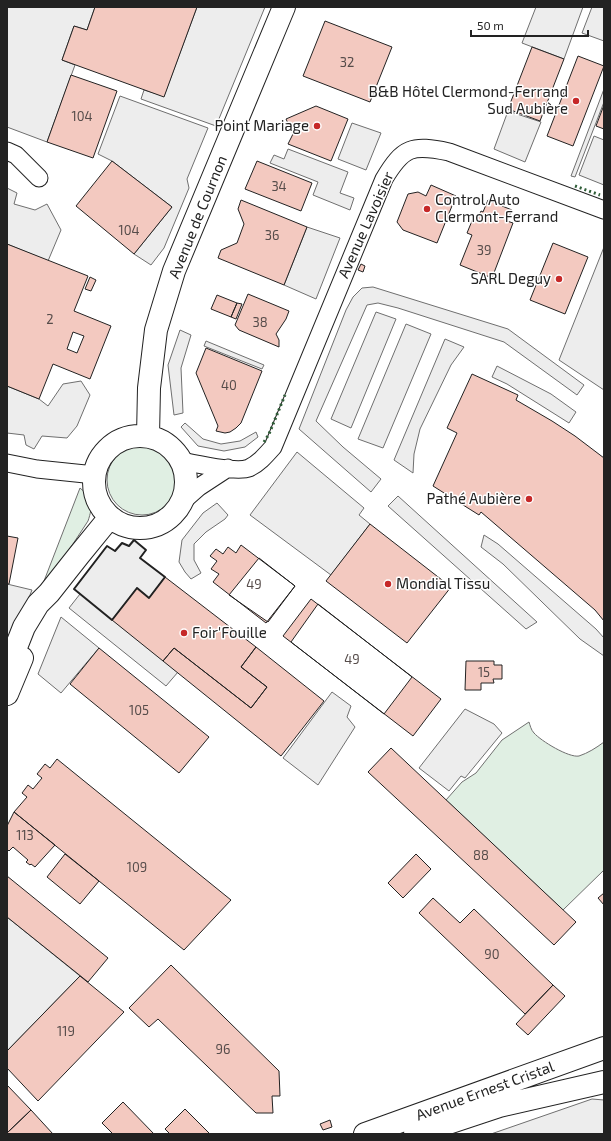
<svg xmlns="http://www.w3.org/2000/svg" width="611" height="1141" font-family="'Exo 2',sans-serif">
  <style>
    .green { fill: #e0efe3; stroke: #6f6f6f }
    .parking { fill: #ededed; stroke: #6f6f6f }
    .building { fill: #f3c9c0; stroke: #222; fill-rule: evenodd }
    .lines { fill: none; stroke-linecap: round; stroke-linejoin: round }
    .minor-casing { stroke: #222; stroke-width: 19 }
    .major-casing { stroke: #222; stroke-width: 24 }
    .minor { stroke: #fff; stroke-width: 17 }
    .major { stroke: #fff; stroke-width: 22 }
    .hedge { stroke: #2f5e38; stroke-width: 3; stroke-dasharray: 2 3; stroke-linecap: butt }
    .wall { stroke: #222; stroke-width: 2 }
    .poi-dot { fill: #c62828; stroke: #fff; stroke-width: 1.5 }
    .labels { text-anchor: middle; stroke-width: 3; stroke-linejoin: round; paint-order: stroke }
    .number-label { font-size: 13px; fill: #564c4a }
    .poi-label { font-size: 15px; fill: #222; stroke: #fff; text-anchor: end }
    .street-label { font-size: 15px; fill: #222; stroke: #fff }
  </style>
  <rect width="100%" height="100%" fill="#fff"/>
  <!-- green -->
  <path class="green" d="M107 480a35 35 0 1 1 70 0a35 35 0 1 1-70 0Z
    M80,488C93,499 93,506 88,521L48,582L44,581Z
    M529,722C530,725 531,730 534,733C541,741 569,758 579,756C588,753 596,748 604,742V870L563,910L446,800L462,782L476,773L502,740Z"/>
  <!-- parking -->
  <path class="parking" d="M7,7H95L87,30L74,26L62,60L75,65L47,142L7,127Z
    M197,7H265L216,126L141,99L144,90L164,96Z
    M536,7H583L564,59L522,43Z
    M592,7H604V41L582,33Z
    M604,89V102L575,177L571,176Z
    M120,96L208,128L187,179L189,188L164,248L151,265L134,254L172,207L112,161L98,154Z
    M508,111L541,122L525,162L494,149Z
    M352,123L381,133L366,170L338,159Z
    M594,136L604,140V185L579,175Z
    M288,149L348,172L340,193L354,198L350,210L313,195L318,182L270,163L274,155L284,159Z
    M7,188L17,193L14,204L35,210L47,204L61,230L48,261L7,244Z
    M307,227L340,238L316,299L284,285Z
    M604,247V390L559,360Z
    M373,287L508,329L584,385L577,395L504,342L398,308L378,303L367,305L316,421L343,447L381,479L371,492L299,429L346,310L353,297L362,288Z
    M376,312L396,319L351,428L331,419Z
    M406,324L431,334L383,448L358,439Z
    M180,330L191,335L181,368L183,413L174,415L168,365Z
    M445,339L464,347L451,365L420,429L414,454L413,473L394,460Z
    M206,341L264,365L262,369L204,346Z
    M497,366L551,394L576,412L569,423L507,384L492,377Z
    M81,381L90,395L77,426L67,438L42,436L34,449L26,445L24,435L7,433V386L39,399L48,406L63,384Z
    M185,423L203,439L221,444L240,441L256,432L258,437L245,447L224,451L198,446L181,427Z
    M297,452L364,508L359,515L370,524L331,575L250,515Z
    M398,496L537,622L526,629L388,506Z
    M217,503L228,515L225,519L206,532L194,544V560L201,573L191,579L185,572L179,562L182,540L203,513Z
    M484,535L498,544L596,629L604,638V656L580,639L503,564L481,547Z
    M134,540L146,550L140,558L165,577L149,598L137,588L113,620L178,672L166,686L69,608L80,594L74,589L107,546L115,551L122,543L129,546Z
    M7,584L32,590L7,651Z
    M61,617L99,648L61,693L38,674Z
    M332,692L351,706L347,717L355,727L318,785L283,758Z
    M465,709L494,724L502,733L465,778L461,776L449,791L419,768Z
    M7,917L80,976L7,1051Z
    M592,1099L604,1100V1134H491Z"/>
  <!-- building -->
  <path class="building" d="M95,7H197L164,97L62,60L74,26L87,30Z
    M325,21L392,47L370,102L303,76Z
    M532,47L564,59L540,121L508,109Z
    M578,56L604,66L573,146L547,136Z
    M71,75L117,91L93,158L47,142Z
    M604,105V129L596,126Z
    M316,106L348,119L331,161L288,144L293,134L286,119Z
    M112,161L172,207L134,254L76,206Z
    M257,161L312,183L301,211L245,189Z
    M431,185L456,196L437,243L403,230L397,222L408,194L418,192L426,196Z
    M241,200L307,227L284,285L218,258L221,250L237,243L244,224L238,209Z
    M488,200L497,204L499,201L503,203L502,206L512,210L507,221L513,223L492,278L460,265L472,235L467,233L474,216L478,218L481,211L483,212Z
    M553,243L588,257L565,314L530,300Z
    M7,244L88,276L74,311L111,326L90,379L53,364L39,399L7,386ZM73,332L84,336L77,353L67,349Z
    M361,264L365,266L363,272L358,270Z
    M90,277L96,280L91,291L85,289Z
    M248,294L289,311L286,319L276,334L279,340V347L239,330L235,325Z
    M217,295L237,303L231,317L211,309Z
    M237,303L242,304L236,319L231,317Z
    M206,348L262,371L241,423L236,428L230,432L225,433L216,431L218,426L196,373Z
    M472,374L518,395L516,400L552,421L575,436L604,458V621L595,610L481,512L479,515L433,486L457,433L447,428Z
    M370,524L451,587L407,643L326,581Z
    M7,536L18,538L9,584H7Z
    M241,545L295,586L266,623L213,582L219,574L211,569L217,561L210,556L216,549L223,554L228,547L236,553Z
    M259,558L295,586L268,622L229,595Z
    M165,577L256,647L241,667L267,687L251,708L174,648L163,661L112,620L137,588L149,598Z
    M311,599L441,699L413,736L283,636Z
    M318,604L412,677L384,714L291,642Z
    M256,647L324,701L281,756L163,661L174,648L251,708L267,687L241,667Z
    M99,648L209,737L179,773L70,684Z
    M466,661H494V665H502V679H493L494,683H481V690H465Z
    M391,748L576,922L554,945L368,772Z
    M57,759L231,900L184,950L14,812L27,797L22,793L28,785L33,789L42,778L37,774L45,764L50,768Z
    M14,812L55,845L35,867L31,864L30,865L26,862L28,860L13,847L9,851L7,849V826Z
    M65,854L99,881L80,904L47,877Z
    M416,854L431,869L403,898L388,883Z
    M7,876L108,958L88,982L7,917Z
    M604,893V905L598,898Z
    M433,898L460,923L474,909L553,985L525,1014L419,913Z
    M171,965L279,1071L280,1096H272L273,1113H256L158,1019L149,1027L129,1008Z
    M80,976L124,1012L38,1101L7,1068V1051Z
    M553,985L565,996L528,1035L516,1024Z
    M7,1085L31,1110L7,1133Z
    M123,1102L154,1134H113L102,1123Z
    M185,1109L210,1134H170L165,1129Z
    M31,1110L53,1134H7V1133Z
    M330,1120L332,1127L323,1130L320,1124Z"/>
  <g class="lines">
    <!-- minor casing -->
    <g class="minor-casing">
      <path id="minor" d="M7,151L16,155L39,178
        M182,461C196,464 237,473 249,468C259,463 265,456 273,447L384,179C403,147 412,144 449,152L604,210
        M7,463L37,469L95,475
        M182,502L199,487L228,468"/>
    </g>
    <!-- major casing -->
    <g class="major-casing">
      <path id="major" d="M148,436L149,388L156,330L174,271L284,7
        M94 482a46 46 0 1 1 92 0a46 46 0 1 1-92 0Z
        M7,670L24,627L38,604L49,593L79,555L110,517
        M7,694L22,658
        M365,1134L604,1048
        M415,1134L499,1106L604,1082"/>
    </g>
    <!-- minor -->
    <use href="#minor" class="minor"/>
    <!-- major -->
    <use href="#major" class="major"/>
    <!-- hedge -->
    <path class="hedge" d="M575,186L600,195
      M264,442L269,434L285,395"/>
    <!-- wall -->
    <path class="wall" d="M134,540L146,550L140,558L165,577L149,598L137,588L112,620L74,589L107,546L115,551L122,543L129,546Z"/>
  </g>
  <!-- markers -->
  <g class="poi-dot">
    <circle cx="576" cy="101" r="4"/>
    <circle cx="317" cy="126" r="4"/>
    <circle cx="427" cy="209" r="4"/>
    <circle cx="559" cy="279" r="4"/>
    <circle cx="529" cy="499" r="4"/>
    <circle cx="388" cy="584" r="4"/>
    <circle cx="184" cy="633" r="4"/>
  </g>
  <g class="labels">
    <!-- number labels -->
    <g class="number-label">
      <text x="347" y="67">32</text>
      <text x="82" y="121">104</text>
      <text x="279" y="191">34</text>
      <text x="129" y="235">104</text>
      <text x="272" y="240">36</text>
      <text x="484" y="255">39</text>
      <text x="50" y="324">2</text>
      <text x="260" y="327">38</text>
      <text x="229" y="390">40</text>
      <text x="254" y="589">49</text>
      <text x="352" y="664">49</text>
      <text x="484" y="677">15</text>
      <text x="139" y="715">105</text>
      <text x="25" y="840">113</text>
      <text x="481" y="860">88</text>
      <text x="137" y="872">109</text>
      <text x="492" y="959">90</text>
      <text x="66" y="1036">119</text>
      <text x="223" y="1054">96</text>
    </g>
    <!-- poi labels -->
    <g class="poi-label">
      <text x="568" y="97">B&amp;B Hôtel Clermond-Ferrand<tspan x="568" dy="17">Sud Aubière</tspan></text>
      <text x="309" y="131">Point Mariage</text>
      <text x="435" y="205" text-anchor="start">Control Auto<tspan x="435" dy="17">Clermont-Ferrand</tspan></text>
      <text x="551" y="284">SARL Deguy</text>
      <text x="521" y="504">Pathé Aubière</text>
      <text x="396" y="589" text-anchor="start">Mondial Tissu</text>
      <text x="192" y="638" text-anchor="start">Foir'Fouille</text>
    </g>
    <!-- street labels -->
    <g class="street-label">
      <text transform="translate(198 217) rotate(-68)" y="5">Avenue de Cournon</text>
      <text transform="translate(366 225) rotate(-66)" y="5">Avenue Lavoisier</text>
      <text transform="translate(485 1091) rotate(-20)" y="5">Avenue Ernest Cristal</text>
    </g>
  </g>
  <!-- border -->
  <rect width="611" height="1141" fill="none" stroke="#222222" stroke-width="16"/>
  <!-- scale -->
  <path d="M471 30v6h117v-6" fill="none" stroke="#222222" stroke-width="2"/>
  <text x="477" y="30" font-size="12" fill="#222222" stroke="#ffffff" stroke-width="3" paint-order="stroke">50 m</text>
</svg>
